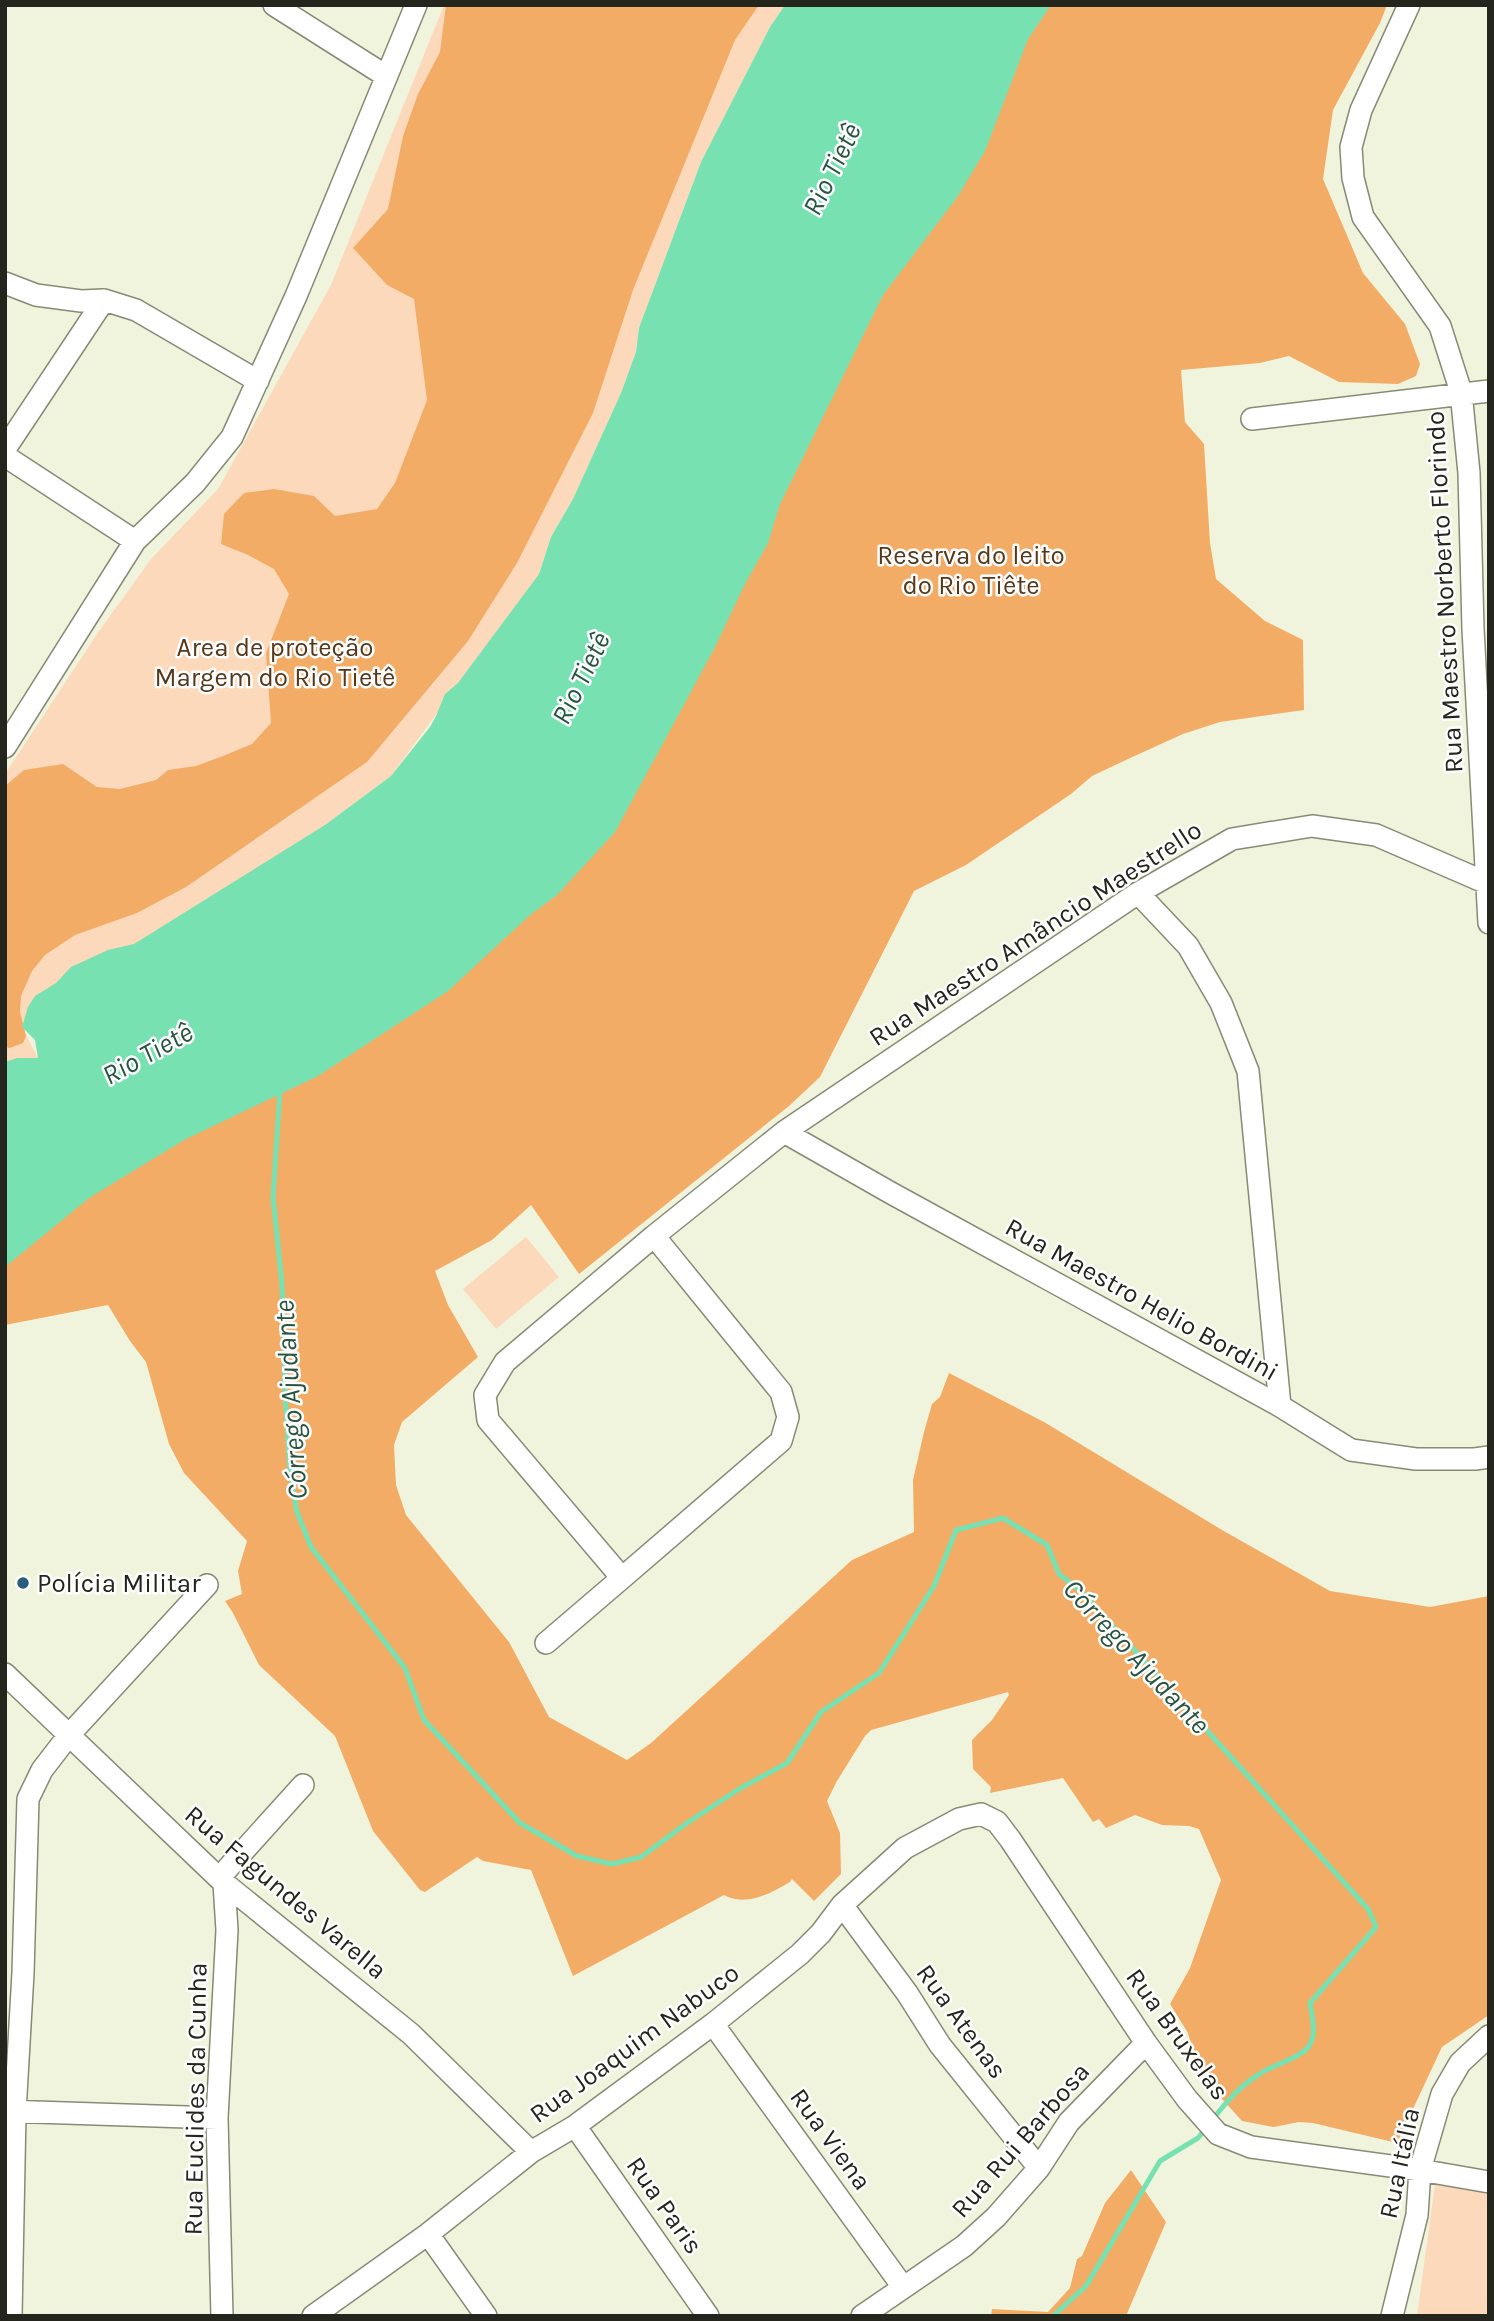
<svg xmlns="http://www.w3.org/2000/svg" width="1494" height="2321" font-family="Karla,sans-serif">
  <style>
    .green { fill: #fcd9ba }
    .forest { fill: #f3ac66 }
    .water { fill: #77e1b2 }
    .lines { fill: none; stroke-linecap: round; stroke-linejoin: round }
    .stream { stroke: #77e1b2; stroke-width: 5 }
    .street-casing { stroke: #878a75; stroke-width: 24 }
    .street { stroke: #fff; stroke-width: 21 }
    .poi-dot { fill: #2c5e7b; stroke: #fefefe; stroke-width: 2.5 }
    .labels { text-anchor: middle; stroke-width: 5; stroke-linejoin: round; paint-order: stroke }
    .park-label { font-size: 26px; fill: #56381b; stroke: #fefefe }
    .street-label { font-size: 26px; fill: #24251d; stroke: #fefefe }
    .poi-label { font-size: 26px; fill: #24251d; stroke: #fefefe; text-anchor: start }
    .water-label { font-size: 28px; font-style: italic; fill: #285541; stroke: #fefefe }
  </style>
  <rect width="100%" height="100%" fill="#f1f4dc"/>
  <!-- green -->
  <path class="green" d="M444,5H785L770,27L701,162L639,328L636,352L621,393L573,499L551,537L539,574L391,776L325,825L22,1027L38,1058H17L5,1062V774L99,631L151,559L218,489L331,285Z
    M526,1237L559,1277L496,1329L463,1289Z
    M1435,2184L1489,2194V2316H1417Z"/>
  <!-- forest -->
  <path class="forest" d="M446,5H759L735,40L633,290L593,413L517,563L468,641L367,762L186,887L137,913L75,935L45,955L32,971L21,996L20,1012L26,1036L23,1043L10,1048L5,1047V786L24,770L63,764L97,787L120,789L156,780L168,770L196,766L223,756L252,744L271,723L266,653L289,594L274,569L248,555L221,544L224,514L244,493L274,489L314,496L335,516L377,509L395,483L427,400L414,299L387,285L353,248L388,209L403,136L418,94L440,52Z
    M1015,5H1387L1380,23L1333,110L1323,179L1363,273L1405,324L1420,364L1416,376L1398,384L1339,382L1289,356L1260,363L1181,370L1185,422L1204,444L1210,543L1216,579L1265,621L1303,640L1304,710L1220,722L1183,734L1128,759L1092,776L1071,794L966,865L914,891L820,1077L789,1106L579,1274L531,1205L492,1240L435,1271L448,1305L478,1357L402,1422L394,1445L396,1485L406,1515L509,1642L549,1717L627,1760L651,1743L852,1560L914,1532L913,1480L924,1432L932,1404L940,1397L949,1373L1044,1422L1222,1530L1330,1591L1430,1607L1489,1596V2015L1442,2047L1397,2143L1313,2123L1299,2122L1274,2127L1242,2121L1205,2080L1203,2069L1196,2065L1188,2033L1170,2004L1190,1968L1221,1880L1199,1829L1189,1826L1162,1825L1135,1815L1106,1828L1099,1819L1093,1822L1063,1778L990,1793L991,1787L973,1769L972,1740L992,1720L1009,1695L1008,1692L871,1730L865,1736L837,1781L827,1801L840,1833L841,1874L814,1901L792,1879L790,1882C769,1894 747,1907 724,1895L573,1976L531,1870L483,1861L477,1857L425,1892L420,1890L373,1831L335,1736L259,1665L233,1613L225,1601L242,1594L238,1571L247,1541L184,1473L169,1444L146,1362L130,1341L108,1305L5,1325V1203L91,1164Z
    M1131,2170L1166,2222L1126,2316H991L992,2309L1048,2312L1070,2288L1077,2259L1082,2256L1105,2203Z"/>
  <!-- water -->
  <path class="water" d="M785,5H1051L1028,39L985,151L958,196L883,295L780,504L768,543L744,586L714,649L615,832L557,895L530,915L448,991L318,1076L184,1140L89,1198L5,1267V1062L17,1058H38L35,1040L22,1027L28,1007L35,996L56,983L71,967L108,950L134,944L325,825L391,776L430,727L436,716L445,694L458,683L539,574L551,537L573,499L621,393L636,352L639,328L701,162L770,27Z"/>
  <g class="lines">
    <!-- stream -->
    <path class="stream" d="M280,1090L273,1197L282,1285L285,1391L290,1474L297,1512L311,1547L405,1668L424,1720L520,1823L577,1856L612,1864L641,1857L687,1823L739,1789L787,1763L821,1712L879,1673L934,1586L956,1530L1003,1518L1047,1545L1059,1574L1082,1592L1368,1909L1376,1927L1310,2003C1312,2016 1317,2034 1309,2046C1302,2057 1273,2065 1261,2073C1241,2085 1227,2101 1213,2119
      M1053,2316L1086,2286L1160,2161L1198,2138L1207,2127"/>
    <!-- street casing -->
    <g class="street-casing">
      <path id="street" d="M274,5L386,76
        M1409,5L1361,110L1351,147L1353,178L1363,217L1440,326L1461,392L1469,473L1473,629L1489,923
        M5,283L36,295L81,301L104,300L136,310L258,381
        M1252,419L1489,391
        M5,449L104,300
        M5,456L135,541
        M5,747L135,541L195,483L232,437L296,296L416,5
        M1138,893L1188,946L1221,1003L1248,1071L1280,1406
        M784,1132L891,1193L1280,1406L1351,1450L1416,1459H1475L1489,1457
        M654,1236L781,1392L788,1417L781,1441L622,1578L488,1420L485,1395L505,1362L654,1236L784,1132L1138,893L1232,839L1312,826L1376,835L1489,884
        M546,1643L622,1578
        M5,1674L224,1883L411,2034L531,2152
        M219,1878L303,1785
        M842,1905L907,1993L940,2045L1039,2168
        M713,2024L903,2287
        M5,2111L217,2118
        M575,2126L708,2316
        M428,2234L486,2316
        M11,2316L15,2112L23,1973L28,1799L42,1770L69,1735L207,1585
        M222,2316L217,2118L227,1930L224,1883
        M313,2316L428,2234L531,2152L575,2126L713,2024L800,1954L821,1933L842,1905L905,1848L959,1819L981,1814L997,1822L1010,1839L1146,2043L1187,2099L1218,2134L1251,2147L1420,2170L1489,2182
        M862,2316L964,2246L996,2217L1039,2168L1069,2122L1146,2043
        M1392,2316L1417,2215L1420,2170L1442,2094L1460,2063L1489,2036"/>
    </g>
    <!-- street -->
    <use href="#street" class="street"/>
  </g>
  <!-- markers -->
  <circle class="poi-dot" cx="23" cy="1583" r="7"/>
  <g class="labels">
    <!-- park labels -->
    <g class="park-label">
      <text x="971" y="564">Reserva do leito<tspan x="971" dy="30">do Rio Tiête</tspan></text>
      <text x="275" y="656">Area de proteção<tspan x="275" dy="30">Margem do Rio Tietê</tspan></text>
    </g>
    <!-- street labels -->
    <g class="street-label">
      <text transform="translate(1444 592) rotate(-93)" y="9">Rua Maestro Norberto Florindo</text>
      <text transform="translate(1035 933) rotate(-33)" y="9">Rua Maestro Amâncio Maestrello</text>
      <text transform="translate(1142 1299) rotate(29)" y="9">Rua Maestro Helio Bordini</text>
      <text transform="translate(286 1892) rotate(40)" y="9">Rua Fagundes Varella</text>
      <text transform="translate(962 2021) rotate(54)" y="9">Rua Atenas</text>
      <text transform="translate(1178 2034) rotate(54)" y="9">Rua Bruxelas</text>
      <text transform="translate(634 2043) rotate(-36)" y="9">Rua Joaquim Nabuco</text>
      <text transform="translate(195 2099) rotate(-89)" y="9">Rua Euclides da Cunha</text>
      <text transform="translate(831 2139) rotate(54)" y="9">Rua Viena</text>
      <text transform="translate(1020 2140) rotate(-49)" y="9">Rua Rui Barbosa</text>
      <text transform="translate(1399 2163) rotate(-78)" y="9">Rua Itália</text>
      <text transform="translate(665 2205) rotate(55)" y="9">Rua Paris</text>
    </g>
    <!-- poi labels -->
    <g class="poi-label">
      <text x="37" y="1592">Polícia Militar</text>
    </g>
    <!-- water labels -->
    <g class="water-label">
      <text transform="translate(831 169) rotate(-64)" y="10">Rio Tietê</text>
      <text transform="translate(580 678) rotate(-64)" y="10">Rio Tietê</text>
      <text transform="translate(147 1053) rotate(-29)" y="10">Rio Tietê</text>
      <text transform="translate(290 1400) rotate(-94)" y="10">Córrego Ajudante</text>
      <text transform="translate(1137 1656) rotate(47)" y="10">Córrego Ajudante</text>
    </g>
  </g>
  <!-- border -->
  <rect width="1494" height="2321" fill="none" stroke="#24251d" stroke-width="14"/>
</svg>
